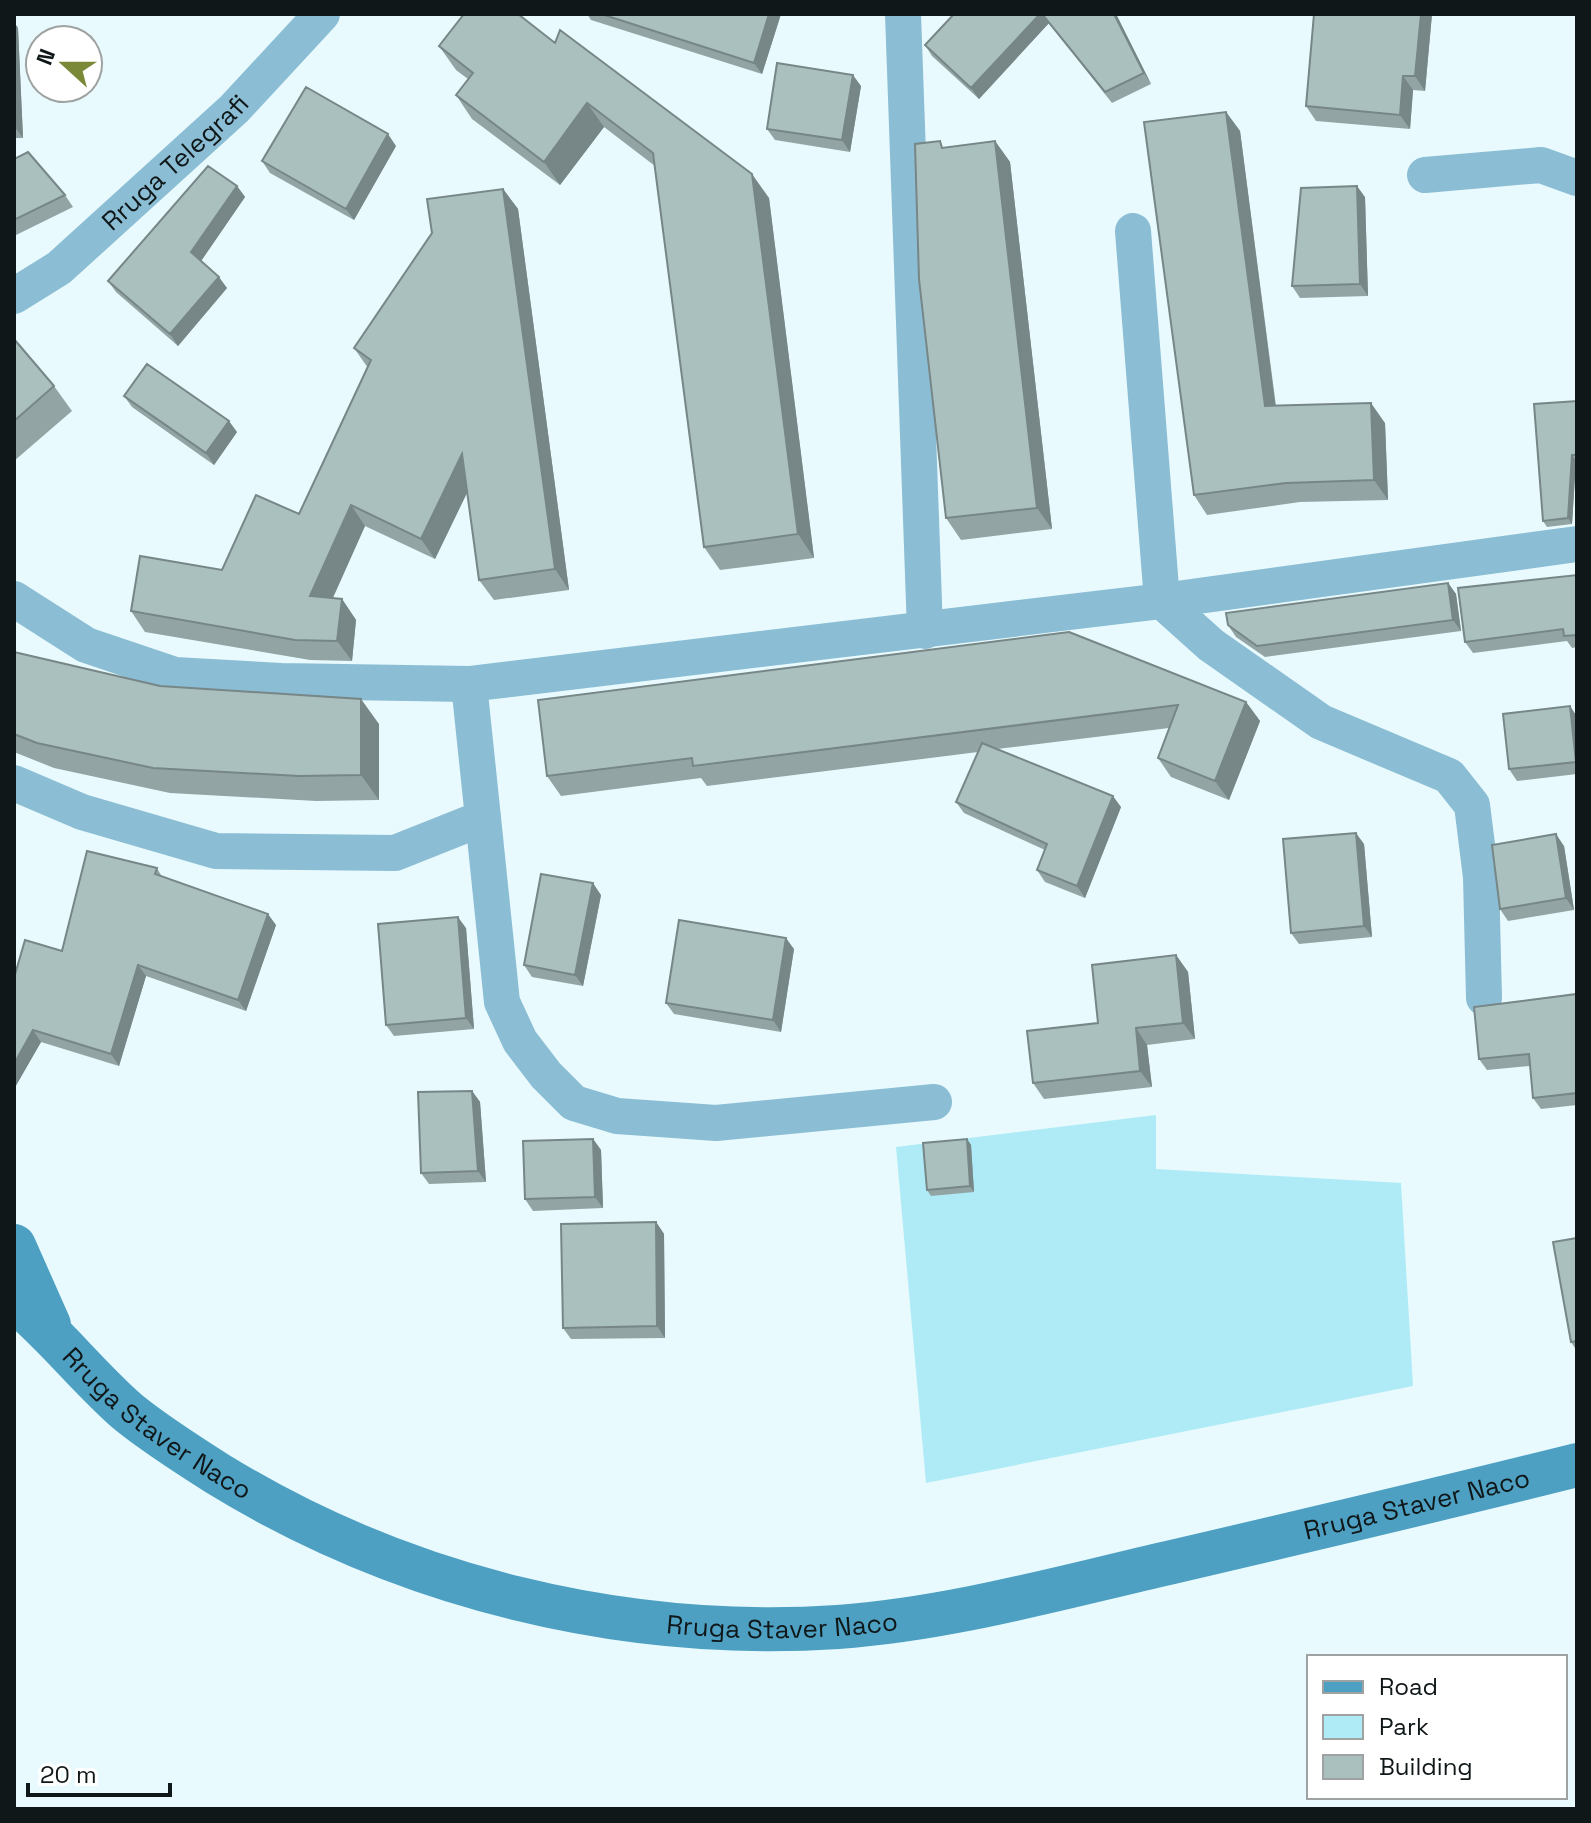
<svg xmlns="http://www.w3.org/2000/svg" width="1591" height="1823" font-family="'Space Grotesk',sans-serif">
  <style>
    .green { fill: #aeebf6 }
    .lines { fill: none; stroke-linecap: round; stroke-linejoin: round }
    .minor { stroke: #8bbdd4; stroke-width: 36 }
    .secondary { stroke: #4ea0c3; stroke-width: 44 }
    .wall { fill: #92a5a4 }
    .shaded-wall { fill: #778686 }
    .building { fill: #aac0bf; stroke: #778686; stroke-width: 2 }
    .labels { text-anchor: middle; stroke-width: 8; stroke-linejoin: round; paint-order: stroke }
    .street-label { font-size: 26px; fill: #0f1718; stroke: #fff }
  </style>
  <rect width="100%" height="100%" fill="#e8fafd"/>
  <!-- green -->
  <path class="green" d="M1156,1115V1169L1401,1183L1413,1386L926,1483L896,1147Z"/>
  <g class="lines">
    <!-- minor -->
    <g class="minor">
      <path d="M903,14L925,631"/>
      <path d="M1425,175L1541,165L1577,178"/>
      <path d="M1133,231L1162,601L1211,645L1321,722L1449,776L1472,805L1481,877L1484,998"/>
      <path id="s1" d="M14,296L59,268L234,109L322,14"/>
      <path d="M14,599L86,645L175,675L281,681L469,684L1162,601L1577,544"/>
      <path d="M14,783L82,812L216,851L395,853L483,818L469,684"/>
      <path d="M483,818L502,1002L520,1041L546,1075L574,1103L617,1116L716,1123L934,1102"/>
    </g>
    <!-- secondary -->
    <g class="secondary">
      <path d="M14,1246L49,1325"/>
      <path id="s2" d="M14,1300C55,1334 88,1377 128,1412C155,1434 188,1455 218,1474C402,1587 622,1641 838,1627C949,1619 1059,1588 1168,1563C1305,1531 1441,1499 1577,1465"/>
    </g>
  </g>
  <!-- wall -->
  <path class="wall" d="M587,14H781L762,74L591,20Z
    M954,14H1116L1151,84L1112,103L1049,23L979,99L932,56L925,45Z
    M1314,14H1432L1425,91L1413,90L1410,129L1316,121L1306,106Z
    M14,22L18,28L23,138H14Z
    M555,43L769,198L814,558L720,570L704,547L655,166L604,127L560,185L472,119L456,95L468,79L456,70L439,46Z
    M861,86L850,152L775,140L767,129Z
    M1226,112L1240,131L1276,406L1385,423L1388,500L1300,502L1207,515L1194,495Z
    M995,141L1010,162L1052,529L961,540L946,518L945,148Z
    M396,146L354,220L270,173L262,161Z
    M14,159L65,195L73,207L14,236Z
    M237,186L245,197L201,261L227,288L178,346L116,292L108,281Z
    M503,189L518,209L569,590L494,600L479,580L467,493L435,559L365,526L333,598L342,599L356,620L352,661L310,660L145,632L131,611L222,570L299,514L368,368L354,348Z
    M1365,197L1368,296L1300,298L1292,286Z
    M14,339L54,386L72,411L14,461Z
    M124,396L237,432L214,465L132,407Z
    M1577,401V461H1576L1572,524L1547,527L1543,521Z
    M1577,575V647L1572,648L1567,641L1473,653L1465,642Z
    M1448,583L1456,594L1461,631L1265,657L1236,637L1228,625Z
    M14,652L160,686L379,724V800L316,801L170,793L54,768L14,752Z
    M538,700L1246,702L1260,721L1229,800L1171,777L1158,758L1169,728L997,749L1121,807L1085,898L1045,882L1037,870L1045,850L964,813L956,802L978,752L707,786L701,778L561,796L547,776Z
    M1570,706L1577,717V774L1517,781L1509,769Z
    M1364,844L1372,937L1299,944L1291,933Z
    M1564,846L1574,910L1508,921L1500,909Z
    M157,868L162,877L276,925L246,1011L146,976L119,1066L41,1042L14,1089V978L62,951Z
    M601,895L583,986L532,977L524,965Z
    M466,928L474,1029L394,1036L386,1025Z
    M794,949L781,1032L674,1014L666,1003Z
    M1176,955L1188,972L1195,1039L1147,1045L1152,1087L1044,1099L1033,1083L1098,1023Z
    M1577,994V1105L1541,1109L1533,1098L1530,1066L1487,1070L1479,1059Z
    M472,1091L480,1102L486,1182L429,1184L421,1173Z
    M593,1139L601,1150L603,1208L533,1211L525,1199Z
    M967,1139L971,1145L974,1192L931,1196L927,1190Z
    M656,1222L664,1234L665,1338L571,1339L563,1328Z
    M1577,1238V1351L1571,1342Z"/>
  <!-- shaded-wall -->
  <path class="shaded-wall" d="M769,14H781L762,74L754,63Z
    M1040,14H1042L1049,23L979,99L971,88Z
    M1114,14H1116L1151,84L1144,73Z
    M1421,14H1432L1425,91L1415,76Z
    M14,22L18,28L23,138L14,126Z
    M853,75L861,86L850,152L842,140Z
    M1403,76L1413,90L1410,129L1400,115Z
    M587,103L604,127L560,185L544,162Z
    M1226,112L1240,131L1278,426L1265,406Z
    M388,134L396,146L354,220L346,209Z
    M995,141L1010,162L1052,529L1037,508Z
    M752,174L769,198L814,558L798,534Z
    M237,186L245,197L199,264L191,252Z
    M1357,186L1365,197L1368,296L1360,284Z
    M503,189L518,209L569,590L555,569Z
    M219,277L227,288L178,346L170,334Z
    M1371,403L1385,423L1388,500L1374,480Z
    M229,421L237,432L214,465L206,453Z
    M462,454L476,474L435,559L421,539Z
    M1572,455L1576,461L1572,524L1568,518Z
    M351,505L365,526L324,617L310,596Z
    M1448,583L1456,594L1461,631L1453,620Z
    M342,599L356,620L352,661L337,641Z
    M361,699L379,724V800L361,775Z
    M1246,702L1260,721L1229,800L1215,781Z
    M1570,706L1577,717V763L1576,762Z
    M1113,796L1121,807L1085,898L1077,886Z
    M1356,833L1364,844L1372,937L1364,926Z
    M1556,834L1564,846L1574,910L1566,898Z
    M593,883L601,895L583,986L575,975Z
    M268,914L276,925L246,1011L238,1000Z
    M458,917L466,928L474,1029L466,1018Z
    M786,938L794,949L781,1032L773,1020Z
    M1176,955L1188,972L1195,1039L1183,1023Z
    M138,965L146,976L119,1066L111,1054Z
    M1136,1028L1147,1045L1152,1087L1140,1071Z
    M33,1030L41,1042L14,1089V1064Z
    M472,1091L480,1102L486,1182L478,1171Z
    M593,1139L601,1150L603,1208L595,1197Z
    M967,1139L971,1145L974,1192L970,1186Z
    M656,1222L664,1234L665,1338L657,1326Z"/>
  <!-- building -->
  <path class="building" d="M464,14H518L555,43L560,30L752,174L798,534L704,547L653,153L587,103L544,162L456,95L473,73L439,46Z
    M601,14H769L754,63Z
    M954,14H1040L971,88L925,45Z
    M1042,14H1114L1144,73L1105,92Z
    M1314,14H1421L1415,76H1403L1400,115L1306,106Z
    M777,63L853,75L842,140L767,129Z
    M306,87L388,134L346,209L262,161Z
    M1226,112L1265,406L1371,403L1374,480L1286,483L1194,495L1144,122Z
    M940,141L942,148L995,141L1037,508L946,518L919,279L915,144Z
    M28,152L65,195L14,220V159Z
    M208,166L237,186L191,252L219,277L170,334L108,281Z
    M1357,186L1360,284L1292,286L1301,188Z
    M503,189L555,569L479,580L462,454L421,539L351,505L310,596L342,599L337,641L295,640L131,611L140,556L222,570L256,495L299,514L371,360L354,348L432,233L427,199Z
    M14,339L54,386L14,421Z
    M147,364L229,421L206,453L124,396Z
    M1577,401V455H1572L1568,518L1543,521L1534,404Z
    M1577,575V635L1564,636L1563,629L1465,642L1458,588Z
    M1448,583L1453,620L1257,646L1228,625L1226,613Z
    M1069,632L1246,702L1215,781L1158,758L1178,705L693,766L692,758L547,776L538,700Z
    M14,652L160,686L361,699V775L299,776L153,768L37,743L14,734Z
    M1570,706L1576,762L1509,769L1503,714Z
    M982,743L1113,796L1077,886L1037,870L1047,844L956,802Z
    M1356,833L1364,926L1291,933L1283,839Z
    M1556,834L1566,898L1500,909L1492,845Z
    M87,851L157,868L155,874L268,914L238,1000L138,965L111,1054L33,1030L14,1064V978L25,940L62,951Z
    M541,874L593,883L575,975L524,965Z
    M458,917L466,1018L386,1025L378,924Z
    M679,920L786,938L773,1020L666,1003Z
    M1176,955L1183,1023L1136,1028L1140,1071L1033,1083L1027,1031L1098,1023L1092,965Z
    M1577,994V1093L1533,1098L1529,1054L1479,1059L1474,1007Z
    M472,1091L478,1171L421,1173L418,1092Z
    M593,1139L595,1197L525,1199L523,1141Z
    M967,1139L970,1186L927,1190L923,1143Z
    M656,1222L657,1326L563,1328L561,1224Z
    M1577,1238V1341L1571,1342L1553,1242Z"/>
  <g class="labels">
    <!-- street labels -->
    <g class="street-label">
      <text dy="9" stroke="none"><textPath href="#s1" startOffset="210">Rruga Telegrafi</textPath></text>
      <text dy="9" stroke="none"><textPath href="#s2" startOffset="190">Rruga Staver Naco</textPath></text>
      <text dy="9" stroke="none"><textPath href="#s2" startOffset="1510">Rruga Staver Naco</textPath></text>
      <text dy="9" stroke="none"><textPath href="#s2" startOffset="862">Rruga Staver Naco</textPath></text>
    </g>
  </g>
  <!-- border -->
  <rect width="1591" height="1823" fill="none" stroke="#0f1718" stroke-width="32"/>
  <!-- legend -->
  <rect x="1307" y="1655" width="260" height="144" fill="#ffffff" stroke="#9fa2a3" stroke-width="2"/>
  <rect x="1323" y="1681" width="40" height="12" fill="#4ea0c3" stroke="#9fa2a3" stroke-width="2"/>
  <text x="1379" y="1695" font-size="24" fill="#0f1718">Road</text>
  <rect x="1323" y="1715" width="40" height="24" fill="#aeebf6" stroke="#9fa2a3" stroke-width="2"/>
  <text x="1379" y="1735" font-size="24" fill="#0f1718">Park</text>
  <rect x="1323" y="1755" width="40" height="24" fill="#aac0bf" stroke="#9fa2a3" stroke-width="2"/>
  <text x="1379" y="1775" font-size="24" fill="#0f1718">Building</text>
  <!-- north arrow -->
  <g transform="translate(64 64) rotate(291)"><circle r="38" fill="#ffffff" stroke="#9fa2a3" stroke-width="2"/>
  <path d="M0-6L14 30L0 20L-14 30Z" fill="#798938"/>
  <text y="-12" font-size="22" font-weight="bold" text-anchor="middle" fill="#0f1718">N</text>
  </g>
  <!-- scale -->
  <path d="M28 1783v12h142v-12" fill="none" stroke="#0f1718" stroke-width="4"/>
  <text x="40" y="1783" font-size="24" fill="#0f1718" stroke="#ffffff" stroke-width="6" paint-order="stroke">20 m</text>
</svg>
